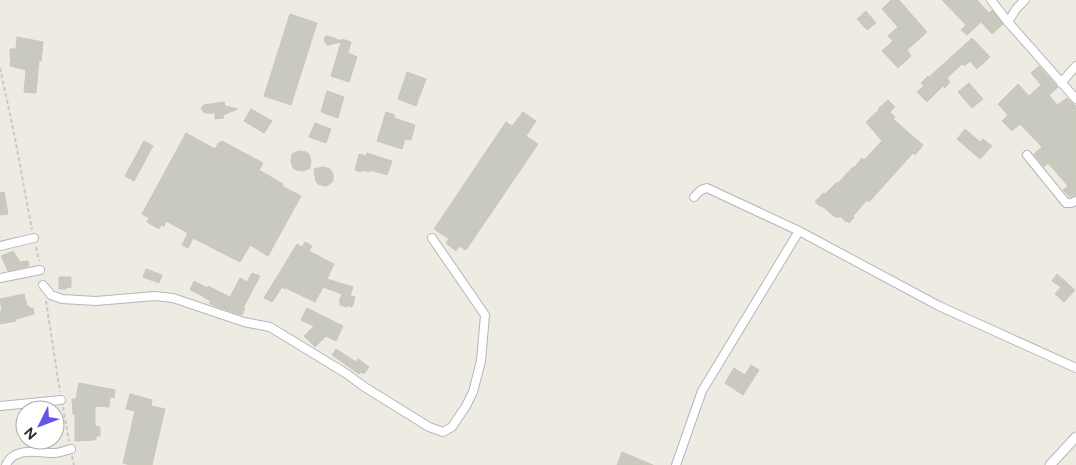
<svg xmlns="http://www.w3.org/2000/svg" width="1076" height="465" font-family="Figtree,sans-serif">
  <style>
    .building { fill: #c9c9c0; stroke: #c9c8bb }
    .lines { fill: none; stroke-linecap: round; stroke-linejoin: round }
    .minor-casing { stroke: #b6b5bf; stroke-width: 10 }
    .tertiary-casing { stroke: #b6b5bf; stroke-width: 11 }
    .path { stroke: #c8c8c8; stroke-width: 2; stroke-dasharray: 4 2.5; stroke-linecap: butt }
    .minor { stroke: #fff; stroke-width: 8 }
    .tertiary { stroke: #fff; stroke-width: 9 }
  </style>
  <rect width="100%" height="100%" fill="#edebe2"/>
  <!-- building -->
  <path class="building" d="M891,0H899L927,32L907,50L911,56L898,68L882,51L893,41L888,36L898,27L882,9Z
    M942,0H977L989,13L992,10L1003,24L992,34L981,22L967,35L961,30L966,25Z
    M866,11L876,23L867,30L857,19Z
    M290,14L317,23L291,105L264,96Z
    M326,36H328L342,41V39L351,42L348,53L357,57L349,82L331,76L341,42L328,45L326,44L324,39Z
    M17,37L43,42L41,61L39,60L36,93L24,92L26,70L10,66L11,58H10V49H16Z
    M972,38L990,57L977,69L970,61L964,66L962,64L947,78L950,82L945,88L943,86L927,102L917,92L924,86L921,83L928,76L929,77Z
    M1039,66L1058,87L1049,95L1057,105L1067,98L1076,106V195L1070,197L1063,190L1068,186L1048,163L1044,167L1034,154L1042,147L1020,124L1012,131L1002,121L1008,115L998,104L1018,84L1029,96L1041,85L1031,73Z
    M407,72L426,79L416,106L398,99Z
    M969,83L983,99L972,108L958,92Z
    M327,91L344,97L338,118L321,112Z
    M888,100L895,107L890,112L895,117L893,119L923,145L915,155L913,153L869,202L867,200L853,216L854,218L849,223L847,221L846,222L840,216L838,218L836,216L835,217L822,206H820L815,202L823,193L825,194L837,182L838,183L853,167L854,168L862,158L864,160L882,141L866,122L879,110L878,109Z
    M224,102L225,106L238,109L223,115L224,118L215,119V113H205L202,110L201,108L204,105Z
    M251,109L272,121L264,133L244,121Z
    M386,112L395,115L394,118L415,125L411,140L405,139L402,149L377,141Z
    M523,112L536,121L526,136L538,144L466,250L459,246L456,251L446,243L449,239L434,229L506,122L512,126Z
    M315,123L331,129L326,143L309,137Z
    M965,129L980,142L983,139L992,146L980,159L957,139Z
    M186,133L215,149L219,142L221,143L222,141L263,163L259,170L283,184L282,186L301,196L268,256L250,245L240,262L193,238L188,248L182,245L188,233L166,221L164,226L161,225L159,229L147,222L149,218L142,214Z
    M144,141L153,146L134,181L125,176Z
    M299,151L306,152L309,154L311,161L310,168L303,171L296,170L293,168L291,161L292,154Z
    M367,153L392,161L387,175L370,170V172L362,170L361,172L355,170L359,154L366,156Z
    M323,167L330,169L333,174V181L328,185L325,186L318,184L316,182L314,169Z
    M4,192L8,214L0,215V193Z
    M305,242L312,246L309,251L334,264L327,279L353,287L350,296L355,297L352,307L347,305V307L340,305L341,303L339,302L342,294L323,287L315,302L286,288L285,289L282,287L272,302L264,298L297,244L302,247Z
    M13,251L20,262L28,261L29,266L8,271L1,256Z
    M146,269L162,275L159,283L143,277Z
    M252,273L260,276L243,308H245L242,315L217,307L209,303L211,301L203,297V296L190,290L194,281L207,288L208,286L230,297L240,278L247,282Z
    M1057,274L1075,290L1064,302L1055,294L1061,287L1052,281Z
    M59,277H71V287L66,288V289H59Z
    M24,294L27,306H29V308H33L34,314L16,319V321L0,324V312L2,311L0,299Z
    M307,308L343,326L336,341L326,336L315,347L304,336L314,326L301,320Z
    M336,349L356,362L358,359L369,367L364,374L361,372L359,374L332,355Z
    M751,365L759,370L743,395L725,383L734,368L745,375Z
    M79,383L115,390L114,398L110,397L109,407L95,406V426L100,427V436H96V440L94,439V440L75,441V414H73L72,399H76Z
    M130,394L152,400L151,406L165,409L152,465H130L123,463L135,411L126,409Z
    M622,452L653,465H617Z"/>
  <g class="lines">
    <!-- minor casing -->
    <g class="minor-casing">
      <path id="minor" d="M991,0L1008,22L1076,99
        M1008,22L1016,9L1025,0
        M1061,83L1076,66
        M1027,155L1066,203H1071L1076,201
        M694,197L701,190L707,188L799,231L939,306L1076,368
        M0,246L34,238
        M0,278L40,270
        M43,285L51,295L62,299L96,301L155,296L173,298L244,322L270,327L347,374L363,386L429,427L443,432L452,427L466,406L473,392L481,361L485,315L432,238
        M0,406L61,400
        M6,465C14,446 39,453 55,453C60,453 66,450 71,449
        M676,465L702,391L799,231"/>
    </g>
    <!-- tertiary casing -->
    <g class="tertiary-casing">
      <path id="tertiary" d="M1050,465L1076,437"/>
    </g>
    <!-- path -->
    <path class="path" d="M0,68L15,138L32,230
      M36,247L39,261
      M46,301L60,392
      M63,407L69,441
      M72,456L74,465"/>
    <!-- minor -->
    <use href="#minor" class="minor"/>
    <!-- tertiary -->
    <use href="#tertiary" class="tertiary"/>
  </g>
  <!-- north arrow -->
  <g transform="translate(40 425) rotate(228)"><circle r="24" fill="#ffffff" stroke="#ababab"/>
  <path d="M0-4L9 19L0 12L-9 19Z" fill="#6255e7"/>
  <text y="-8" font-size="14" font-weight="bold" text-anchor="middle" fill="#2d2d2d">N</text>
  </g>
</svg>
